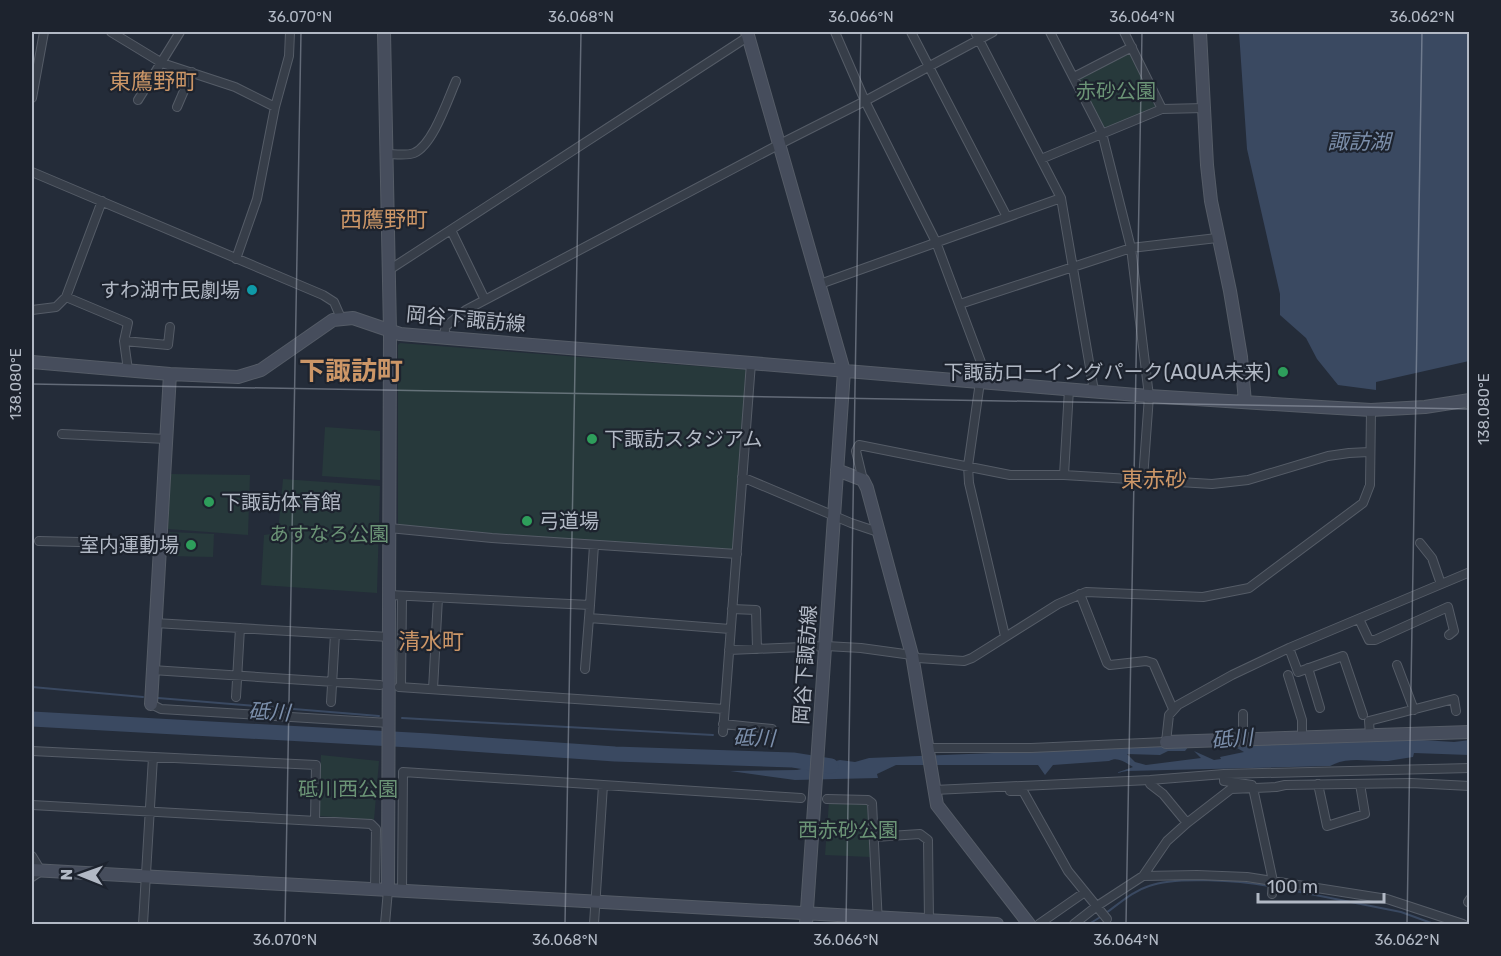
<svg xmlns="http://www.w3.org/2000/svg" width="1501" height="956" font-family="Rubik,'Noto Sans JP',sans-serif">
  <style>
    .green { fill: #27393b }
    .water { fill: #3a4961 }
    .lines { fill: none; stroke-linecap: round; stroke-linejoin: round }
    .stream { stroke: #3a4961; stroke-width: 2 }
    .river { stroke: #3a4961; stroke-width: 15 }
    .street-casing { stroke: #555c67; stroke-width: 10 }
    .secondary-casing { stroke: #555c67; stroke-width: 14 }
    .street { stroke: #373e49; stroke-width: 8 }
    .secondary { stroke: #464d5c; stroke-width: 12 }
    .ticks { fill: none; stroke: #b2b9c5; stroke-width: 1.5; stroke-opacity: 0.45 }
    .culture-dot { fill: #0f9aa8; stroke: #1d232e; stroke-width: 2 }
    .leisure-dot { fill: #2e9e5b; stroke: #1d232e; stroke-width: 2 }
    .labels { text-anchor: middle; stroke-width: 4.5; stroke-linejoin: round; paint-order: stroke }
    .park-label { font-size: 20px; fill: #6b9476; stroke: #1d232e }
    .poi-label { font-size: 20px; fill: #b2b9c5; stroke: #1d232e; text-anchor: end }
    .street-label { font-size: 20px; fill: #b2b9c5; stroke: #1d232e }
    .water-label { font-size: 21px; font-style: italic; fill: #7c8fab; stroke: #1d232e }
    .quarter-label { font-size: 22px; fill: #cc9667; stroke: #1d232e }
    .district-label { font-size: 26px; font-weight: bold; fill: #cc9667; stroke: #1d232e }
    .neatline { fill: none; stroke: #b2b9c5; stroke-width: 2 }
    .ticks-label { font-size: 15px; text-anchor: middle; fill: #b2b9c5 }
  </style>
  <rect width="100%" height="100%" fill="#242c39"/>
  <!-- green -->
  <path class="green" d="M1130,52L1157,104L1155,108L1106,129L1101,127L1077,76Z
    M400,343L747,370L733,551L398,527V345Z
    M325,427L380,431V480L322,476Z
    M170,474L250,475L248,535L168,529Z
    M283,479L380,486L377,593L261,585L264,535L278,533Z
    M169,532L214,534L213,557L168,556Z
    M321,755L379,761L374,820L318,816Z
    M829,802H867L870,857L825,855Z"/>
  <!-- water -->
  <path class="water" d="M1239,32H1469V361L1376,382V390L1338,385L1317,359L1306,338L1280,315V294L1247,149Z
    M1406,739L1454,742L1470,740L1469,755L1414,753L1413,757C1404,758 1396,760 1388,761C1368,762 1348,756 1330,766L1127,771L1116,773L1133,767C1126,763 1118,756 1109,761L1053,765L1045,775L1038,765H896L877,774L878,778L795,780L730,771L797,770L840,760L855,762L869,758L1190,745L1185,751H1168L1160,755L1127,754L1135,762L1146,765L1201,758L1194,751L1214,760L1221,759L1220,757L1244,752L1237,748L1243,745Z"/>
  <g class="lines">
    <!-- stream -->
    <path class="stream" d="M32,687L143,697
      M158,698L379,716
      M402,718L713,735
      M1275,887L1401,912L1434,924
      M1106,913C1120,903 1133,891 1149,886C1176,876 1240,881 1269,886
      M1089,924L1102,916"/>
    <!-- river -->
    <path class="river" d="M32,719L429,741L615,754L793,760L831,766"/>
    <!-- street casing -->
    <g class="street-casing">
      <path id="street" d="M111,32L162,63L235,87L275,107
        M835,32L865,101L936,242L985,373L987,383
        M911,32L1007,217
        M975,32L1061,198L1094,391
        M1050,32L1102,133L1131,248L1149,396L1143,479
        M1074,77L1132,47
        M32,98L44,32
        M138,100L180,32
        M177,107L192,72
        M1162,109L1204,108
        M386,154C394,154 407,156 414,153C433,145 448,99 456,81
        M1041,159L1162,109L1124,32
        M32,172L323,295L334,302L341,318
        M451,230L485,300
        M236,259L257,199L275,107L289,56L290,32
        M389,270L749,36
        M820,284L1061,198
        M66,297L128,323L124,341L128,370
        M960,304L1131,248L1217,238
        M32,310L56,307L66,297L102,201
        M443,338L446,326L466,310L780,144L865,101L993,32
        M124,341L168,345L170,327
        M980,382L968,466L969,483L1005,636
        M62,434L166,439
        M1064,475L1069,389
        M742,477L851,523L878,532
        M863,480L856,451L859,445L1010,475H1064L1212,484L1248,480L1328,456L1349,453L1369,452
        M389,528L492,538L737,554
        M39,541L159,544
        M1420,543L1432,558L1441,584
        M1080,594L1107,663L1110,665L1146,661L1153,663L1173,709
        M390,595L590,605L589,618L730,629
        M590,605L594,545
        M732,609L756,610L757,649
        M1359,619L1369,640H1375L1448,607L1454,631L1449,635
        M155,623L389,637
        M1289,648L1298,672L1343,656L1363,715
        M729,650L826,646L861,648L912,655L918,658L964,661L972,658L1058,604L1086,592L1203,597L1249,588L1363,503L1370,485L1371,410
        M1397,665L1414,710
        M1308,668L1320,708
        M585,669L589,618
        M152,670L380,685
        M1288,675L1302,720V737
        M399,687L724,709
        M401,687L402,596
        M433,689L438,598
        M236,697L240,628
        M331,702L335,634
        M151,704L161,709L389,723
        M1243,714V739
        M723,724L772,729
        M723,732L751,363
        M1370,735L1369,721L1454,699L1456,711
        M928,748H1031L1166,742L1169,715L1178,705L1232,675L1289,648L1470,572
        M32,751L316,765L315,821
        M1224,774V781L1252,785L1253,788L1273,881L1272,894
        M1150,780V784L1163,794L1187,823
        M1318,784L1327,826L1365,814L1360,784
        M934,790L1150,780L1224,774L1470,768
        M1010,791H1023L1068,871L1107,919
        M827,799L868,800L872,803L878,924
        M32,805L371,824L376,829L375,889
        M874,837L920,834L928,840L929,921
        M32,856L41,871L32,877
        M1143,876L1167,841L1187,823L1231,789L1276,787L1285,785L1411,783L1470,786
        M402,891L403,772L801,798
        M1468,902L1470,899
        M143,924L153,757
        M385,924L388,890
        M594,924L603,785
        M1039,924L1085,892
        M1074,924L1097,906L1143,876L1197,875L1247,877L1387,899L1463,924"/>
    </g>
    <!-- secondary casing -->
    <g class="secondary-casing">
      <path id="secondary" d="M384,32L390,331L388,890
        M747,32L844,371L806,924
        M1200,32L1207,165L1211,201L1230,291L1241,357L1245,402
        M32,362L170,374L238,377L261,370L333,320L353,318L400,334L1149,396L1321,407L1371,410L1425,407L1470,400
        M837,470L863,480L867,488L912,655L937,805L1029,924
        M151,704L170,374
        M1166,742L1470,732
        M32,870L997,924"/>
    </g>
    <!-- street -->
    <use href="#street" class="street"/>
    <!-- secondary -->
    <use href="#secondary" class="secondary"/>
  </g>
  <!-- ticks -->
  <path class="ticks" d="M32,384L1470,409M285,924L301,32M565,924L581,32M846,924L861,32M1126,924L1142,32M1407,924L1422,32"/>
  <!-- markers -->
  <circle class="culture-dot" cx="252" cy="290" r="6"/>
  <g class="leisure-dot">
    <circle cx="1283" cy="372" r="6"/>
    <circle cx="592" cy="439" r="6"/>
    <circle cx="209" cy="502" r="6"/>
    <circle cx="527" cy="521" r="6"/>
    <circle cx="191" cy="545" r="6"/>
  </g>
  <g class="labels">
    <!-- park labels -->
    <g class="park-label">
      <text x="1116" y="98">赤砂公園</text>
      <text x="329" y="541">あすなろ公園</text>
      <text x="348" y="796">砥川西公園</text>
      <text x="848" y="837">西赤砂公園</text>
    </g>
    <!-- poi labels -->
    <g class="poi-label">
      <text x="240" y="297">すわ湖市民劇場</text>
      <text x="1271" y="379">下諏訪ローイングパーク(AQUA未来)</text>
      <text x="604" y="446" text-anchor="start">下諏訪スタジアム</text>
      <text x="221" y="509" text-anchor="start">下諏訪体育館</text>
      <text x="539" y="528" text-anchor="start">弓道場</text>
      <text x="179" y="552">室内運動場</text>
    </g>
    <!-- street labels -->
    <g class="street-label">
      <text transform="translate(466 319) rotate(5)" y="7">岡谷下諏訪線</text>
      <text transform="translate(805 665) rotate(-86)" y="7">岡谷下諏訪線</text>
    </g>
    <!-- water labels -->
    <g class="water-label">
      <text x="1359" y="149">諏訪湖</text>
      <text transform="translate(269 712) rotate(3)" y="7">砥川</text>
      <text transform="translate(754 738) rotate(2)" y="7">砥川</text>
      <text transform="translate(1232 739) rotate(-5)" y="7">砥川</text>
    </g>
    <!-- quarter labels -->
    <g class="quarter-label">
      <text x="153" y="89">東鷹野町</text>
      <text x="384" y="227">西鷹野町</text>
      <text x="1154" y="487">東赤砂</text>
      <text x="431" y="649">清水町</text>
    </g>
    <!-- district labels -->
    <g class="district-label">
      <text x="351" y="380">下諏訪町</text>
    </g>
  </g>
  <!-- border -->
  <rect width="1501" height="956" fill="none" stroke="#1d232e" stroke-width="66"/>
  <!-- north arrow -->
  <g transform="translate(81 875) rotate(271)" stroke="#1d232e" stroke-width="4.5" paint-order="stroke">
  <path d="M0-4.5L10 22L0 15L-10 22Z" fill="#b2b9c5"/>
  <text y="-9" font-size="16" font-weight="bold" text-anchor="middle" fill="#b2b9c5">N</text>
  </g>
  <!-- scale -->
  <path d="M1258 893v9h126v-9" fill="none" stroke="#b2b9c5" stroke-width="3"/>
  <text x="1267" y="893" font-size="18" fill="#b2b9c5" stroke="#1d232e" stroke-width="4.5" paint-order="stroke">100 m</text>
  <rect x="33" y="33" width="1435" height="890" class="neatline"/>
  <g class="ticks-label">
    <text x="300" y="22">36.070°N</text>
    <text x="581" y="22">36.068°N</text>
    <text x="861" y="22">36.066°N</text>
    <text x="1142" y="22">36.064°N</text>
    <text x="1422" y="22">36.062°N</text>
    <text transform="translate(16 384) rotate(-90)" y="5">138.080°E</text>
    <text transform="translate(1484 409) rotate(-90)" y="5">138.080°E</text>
    <text x="285" y="945">36.070°N</text>
    <text x="565" y="945">36.068°N</text>
    <text x="846" y="945">36.066°N</text>
    <text x="1126" y="945">36.064°N</text>
    <text x="1407" y="945">36.062°N</text>
  </g>
</svg>
